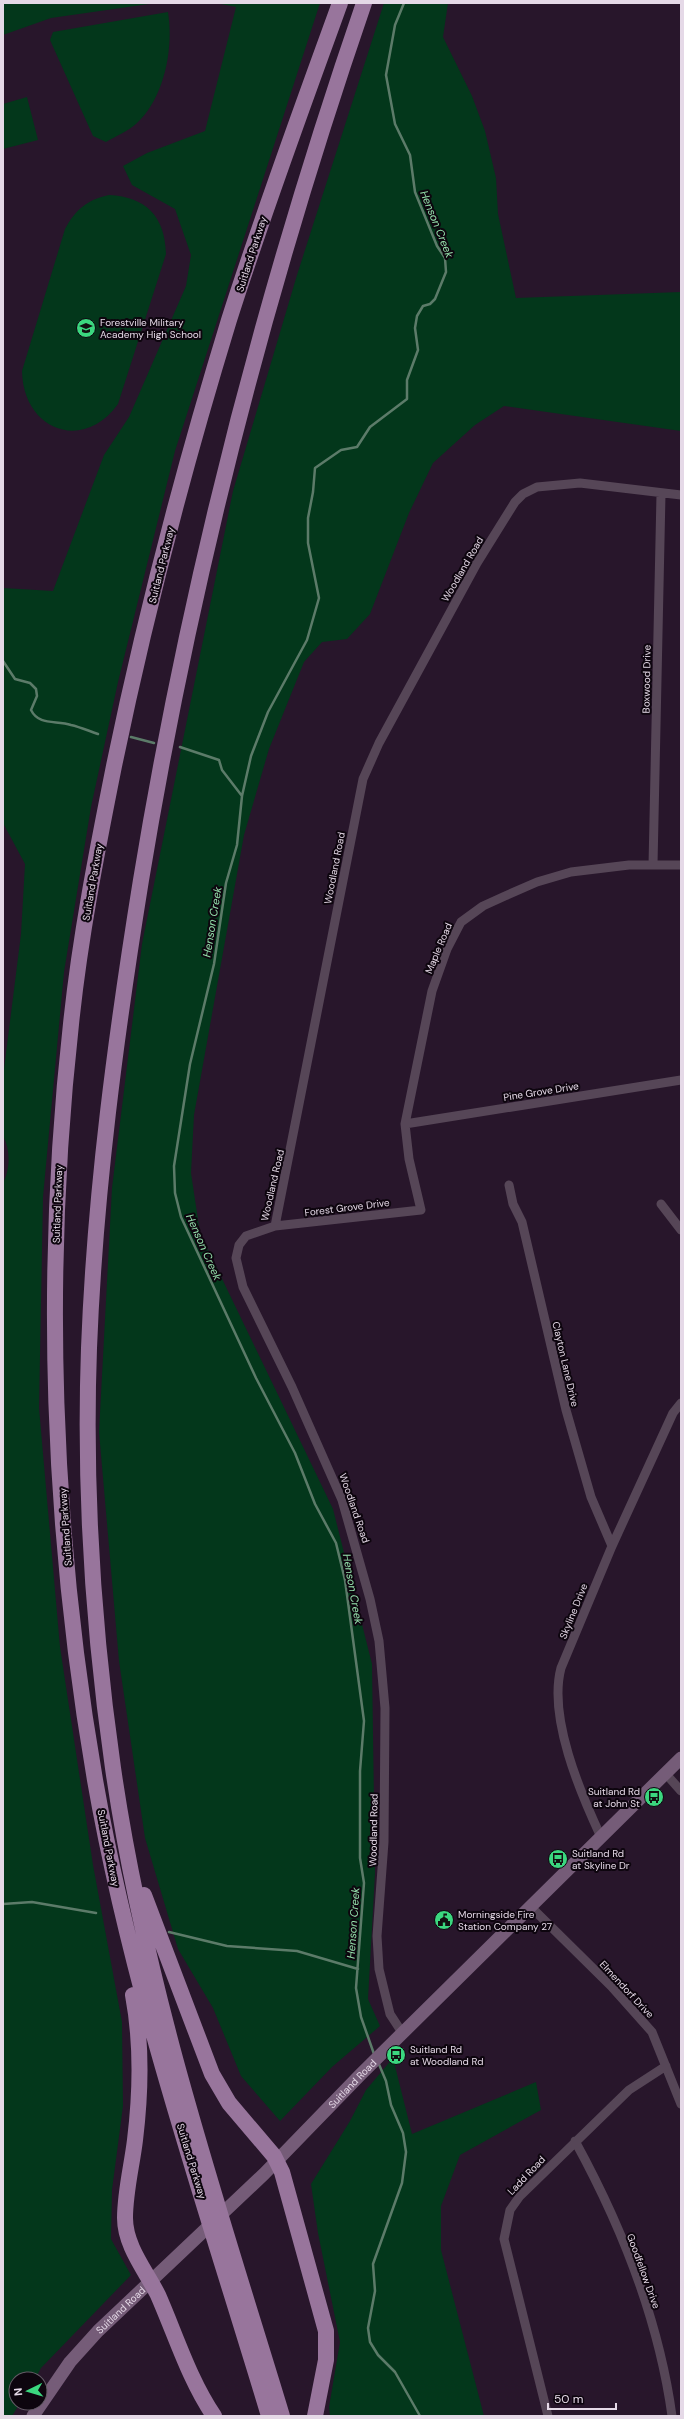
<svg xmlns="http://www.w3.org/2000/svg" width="684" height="2419" font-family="'DM Sans',sans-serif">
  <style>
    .green { fill: #03371b }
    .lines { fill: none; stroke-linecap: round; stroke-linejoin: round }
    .stream { stroke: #5c7b69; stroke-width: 2.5 }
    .minor { stroke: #564657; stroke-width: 9 }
    .secondary { stroke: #755c78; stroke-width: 13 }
    .trunk { stroke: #98759c; stroke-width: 16 }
    .labels { text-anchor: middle; stroke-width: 4; stroke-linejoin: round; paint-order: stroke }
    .street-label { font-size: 10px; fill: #e5d9e7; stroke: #0d050e }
    .poi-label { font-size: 10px; fill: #e5d9e7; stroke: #0d050e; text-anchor: start }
    .water-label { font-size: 11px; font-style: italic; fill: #95e1ac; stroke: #0d050e }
  </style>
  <rect width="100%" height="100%" fill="#28162b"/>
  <!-- green -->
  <path class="green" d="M3,3H156L51,18L3,35Z
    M216,3H320L175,451L118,682L91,807L64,972L43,1197L39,1408L60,1647L93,1865L122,2022L123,2106L112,2190L111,2239L131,2275L41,2368L35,2379H16V2403H20L12,2416L3,2415V1183C10,1170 11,1150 3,1136V1077L21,934L25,864L3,823V588L53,591L104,455L129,417L186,286L191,255L175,209L132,185L123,166L147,153L205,131L236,7Z
    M384,3H448L443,37L472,96L485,131L496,178L498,214L516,298L681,292V431L504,406L475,425L433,463L409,513L370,614L347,639L322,642L304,662L269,749L244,835L194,1115L191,1173L200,1233L333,1509L372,1664L375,1873L368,1999L380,2026L332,2067L280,2121L241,2076L213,2008L178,1949L145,1838L119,1661L99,1432L112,1188L142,944L233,491L297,275Z
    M168,12C174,49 164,99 136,124C128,131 116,136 106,142L93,136L50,40L53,32Z
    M27,97L38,140L3,149V104Z
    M109,195C146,197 165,216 166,254L118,404C83,453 23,430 22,371L65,229C76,209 87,200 109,195Z
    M393,2058L412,2134L536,2082L541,2110L460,2155L441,2206V2250L484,2416H330L329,2407L340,2342L318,2233L311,2184L350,2121L366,2090Z"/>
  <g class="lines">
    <!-- stream -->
    <path class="stream" d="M3,661L15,679L30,683L36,689L37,696L31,710C39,726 56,720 71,725C80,727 89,731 98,734
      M131,737L154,743
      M180,747L219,760L222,770L242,796
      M3,1904L32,1902L96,1913
      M169,1932L227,1946L297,1951L358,1969
      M374,2054L361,2017L356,1988L364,1883L360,1858V1771L364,1721L345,1580L336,1543L315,1504L295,1453L256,1378L181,1217L175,1193L174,1166L190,1064L214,964L226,883L237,845L242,796L251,756L268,712L307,640L319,598L308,543V518L313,492L315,468L341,450L357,447L370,427L407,399V380L418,350L415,328L417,316L423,306L430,304L435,299L446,272L445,258L437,246L415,192L410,155L395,124L386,75L395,25L404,3
      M378,2062L386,2081L391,2105L403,2133L406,2152L402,2183L373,2264L375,2291L368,2328L370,2342L378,2355L395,2372L420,2416"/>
    <!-- minor -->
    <path class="minor" d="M653,865L661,494
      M405,1124L681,1080
      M509,1185L513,1204L522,1222L566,1410L591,1497L612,1546
      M661,1204L681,1230
      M275,1226L363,779L379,743L477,563L515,502L523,494L537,487L580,483L681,495
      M666,1774L681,1791
      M601,1837C580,1792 548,1717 561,1668L612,1546L673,1413L681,1403
      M531,1907L611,1986L652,2032L681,2104
      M403,2034L390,2014L379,1969L377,1936L384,1842L385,1708L379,1641L370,1599L342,1500L292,1387L243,1287L236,1258L239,1245L246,1236L275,1226L421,1210L409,1159L405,1124L432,991L447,949L461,922L483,906L505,896L537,882L571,872L629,865H681
      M575,2141C621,2225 659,2321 672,2416
      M548,2416L504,2239L510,2210L520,2196L629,2090L666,2066"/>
    <!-- secondary -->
    <path class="secondary" id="s1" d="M33,2416L70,2362L98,2331L264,2174L361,2074L681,1758"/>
    <!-- trunk -->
    <path class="trunk" d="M144,1895L212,2074L229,2103L274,2156L282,2172L326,2331V2360L315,2416
      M133,1995C142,2043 141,2091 135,2140C132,2165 125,2192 125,2218C125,2246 146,2271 158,2295C176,2336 189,2379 214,2416
      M269,2416C206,2206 133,1997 95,1780C52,1532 43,1274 71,1024C80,937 97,851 114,766C145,616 184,467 229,320C263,213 302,108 340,3
      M282,2416C217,2202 145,1990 113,1768C93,1629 84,1488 89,1348C95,1191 116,1035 141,880C190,582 266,288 364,3"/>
  </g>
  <!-- icons -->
  <defs>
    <g id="school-disc" transform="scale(1)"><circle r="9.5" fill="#3bd77f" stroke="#0d050e"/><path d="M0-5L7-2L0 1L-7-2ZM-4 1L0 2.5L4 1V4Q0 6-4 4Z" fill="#111"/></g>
    <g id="bus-disc" transform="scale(1)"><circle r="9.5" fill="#3bd77f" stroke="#0d050e"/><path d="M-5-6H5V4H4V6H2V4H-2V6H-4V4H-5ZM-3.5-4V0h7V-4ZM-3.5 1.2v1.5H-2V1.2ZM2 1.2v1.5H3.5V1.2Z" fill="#111"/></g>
    <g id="civic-disc" transform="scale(1)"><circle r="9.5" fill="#3bd77f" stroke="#0d050e"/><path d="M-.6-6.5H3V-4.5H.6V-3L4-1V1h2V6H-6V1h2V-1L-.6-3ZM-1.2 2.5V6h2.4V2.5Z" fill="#111"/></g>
  </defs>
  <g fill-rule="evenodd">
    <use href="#school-disc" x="86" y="328"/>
    <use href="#bus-disc" x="654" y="1797"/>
    <use href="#bus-disc" x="558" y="1859"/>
    <use href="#civic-disc" x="444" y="1920"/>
    <use href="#bus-disc" x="396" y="2055"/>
  </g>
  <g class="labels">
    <!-- street labels -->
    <g class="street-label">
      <text transform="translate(251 254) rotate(-72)" y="4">Suitland Parkway</text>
      <text transform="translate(161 565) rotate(-76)" y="4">Suitland Parkway</text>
      <text transform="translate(462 569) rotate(-60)" y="4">Woodland Road</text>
      <text transform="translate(646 679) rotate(-89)" y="4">Boxwood Drive</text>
      <text transform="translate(334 868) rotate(-79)" y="4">Woodland Road</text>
      <text transform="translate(92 882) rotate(-80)" y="4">Suitland Parkway</text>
      <text transform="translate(438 948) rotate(-67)" y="4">Maple Road</text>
      <text transform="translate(541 1091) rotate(-9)" y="4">Pine Grove Drive</text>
      <text transform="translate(272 1185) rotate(-77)" y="4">Woodland Road</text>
      <text transform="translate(57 1204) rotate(-88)" y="4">Suitland Parkway</text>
      <text transform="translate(347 1207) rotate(-7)" y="4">Forest Grove Drive</text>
      <text transform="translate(566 1364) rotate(77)" y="4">Clayton Lane Drive</text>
      <text transform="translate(355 1508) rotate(71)" y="4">Woodland Road</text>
      <text transform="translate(65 1527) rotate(-94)" y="4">Suitland Parkway</text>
      <text transform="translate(573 1611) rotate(-68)" y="4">Skyline Drive</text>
      <text transform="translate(373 1830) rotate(-89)" y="4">Woodland Road</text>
      <text transform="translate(109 1848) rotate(79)" y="4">Suitland Parkway</text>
      <text transform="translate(627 1989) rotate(47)" y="4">Elmendorf Drive</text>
      <text dy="4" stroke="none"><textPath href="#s1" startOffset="462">Suitland Road</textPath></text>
      <text transform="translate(192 2161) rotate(73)" y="4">Suitland Parkway</text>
      <text transform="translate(526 2175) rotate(-46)" y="4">Ladd Road</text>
      <text transform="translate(644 2271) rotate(70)" y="4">Goodfellow Drive</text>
      <text dy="4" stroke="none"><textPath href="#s1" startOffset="138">Suitland Road</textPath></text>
    </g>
    <!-- poi labels -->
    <g class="poi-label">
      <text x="100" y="326">Forestville Military<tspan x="100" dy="12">Academy High School</tspan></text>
      <text x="640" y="1795" text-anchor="end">Suitland Rd<tspan x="640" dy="12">at John St</tspan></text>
      <text x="572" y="1857">Suitland Rd<tspan x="572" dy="12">at Skyline Dr</tspan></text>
      <text x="458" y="1918">Morningside Fire<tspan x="458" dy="12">Station Company 27</tspan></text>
      <text x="410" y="2053">Suitland Rd<tspan x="410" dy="12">at Woodland Rd</tspan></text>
    </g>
    <!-- water labels -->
    <g class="water-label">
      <text transform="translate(437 224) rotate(68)" y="4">Henson Creek</text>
      <text transform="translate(212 922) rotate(-81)" y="4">Henson Creek</text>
      <text transform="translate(204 1247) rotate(66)" y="4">Henson Creek</text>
      <text transform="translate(353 1589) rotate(80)" y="4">Henson Creek</text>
      <text transform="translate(353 1923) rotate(-86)" y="4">Henson Creek</text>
    </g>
  </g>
  <!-- border -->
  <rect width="684" height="2419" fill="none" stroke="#e5d9e7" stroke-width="8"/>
  <!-- north arrow -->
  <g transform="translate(28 2391) rotate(265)"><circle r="19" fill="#0d050e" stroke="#635a65"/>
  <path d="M0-3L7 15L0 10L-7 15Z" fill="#3bd77f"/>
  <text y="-6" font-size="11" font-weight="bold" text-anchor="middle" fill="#e5d9e7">N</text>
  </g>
  <!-- scale -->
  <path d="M548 2403v6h68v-6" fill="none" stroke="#e5d9e7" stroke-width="2"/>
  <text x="554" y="2403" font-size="12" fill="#e5d9e7" stroke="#0d050e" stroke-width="3" paint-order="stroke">50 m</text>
</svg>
